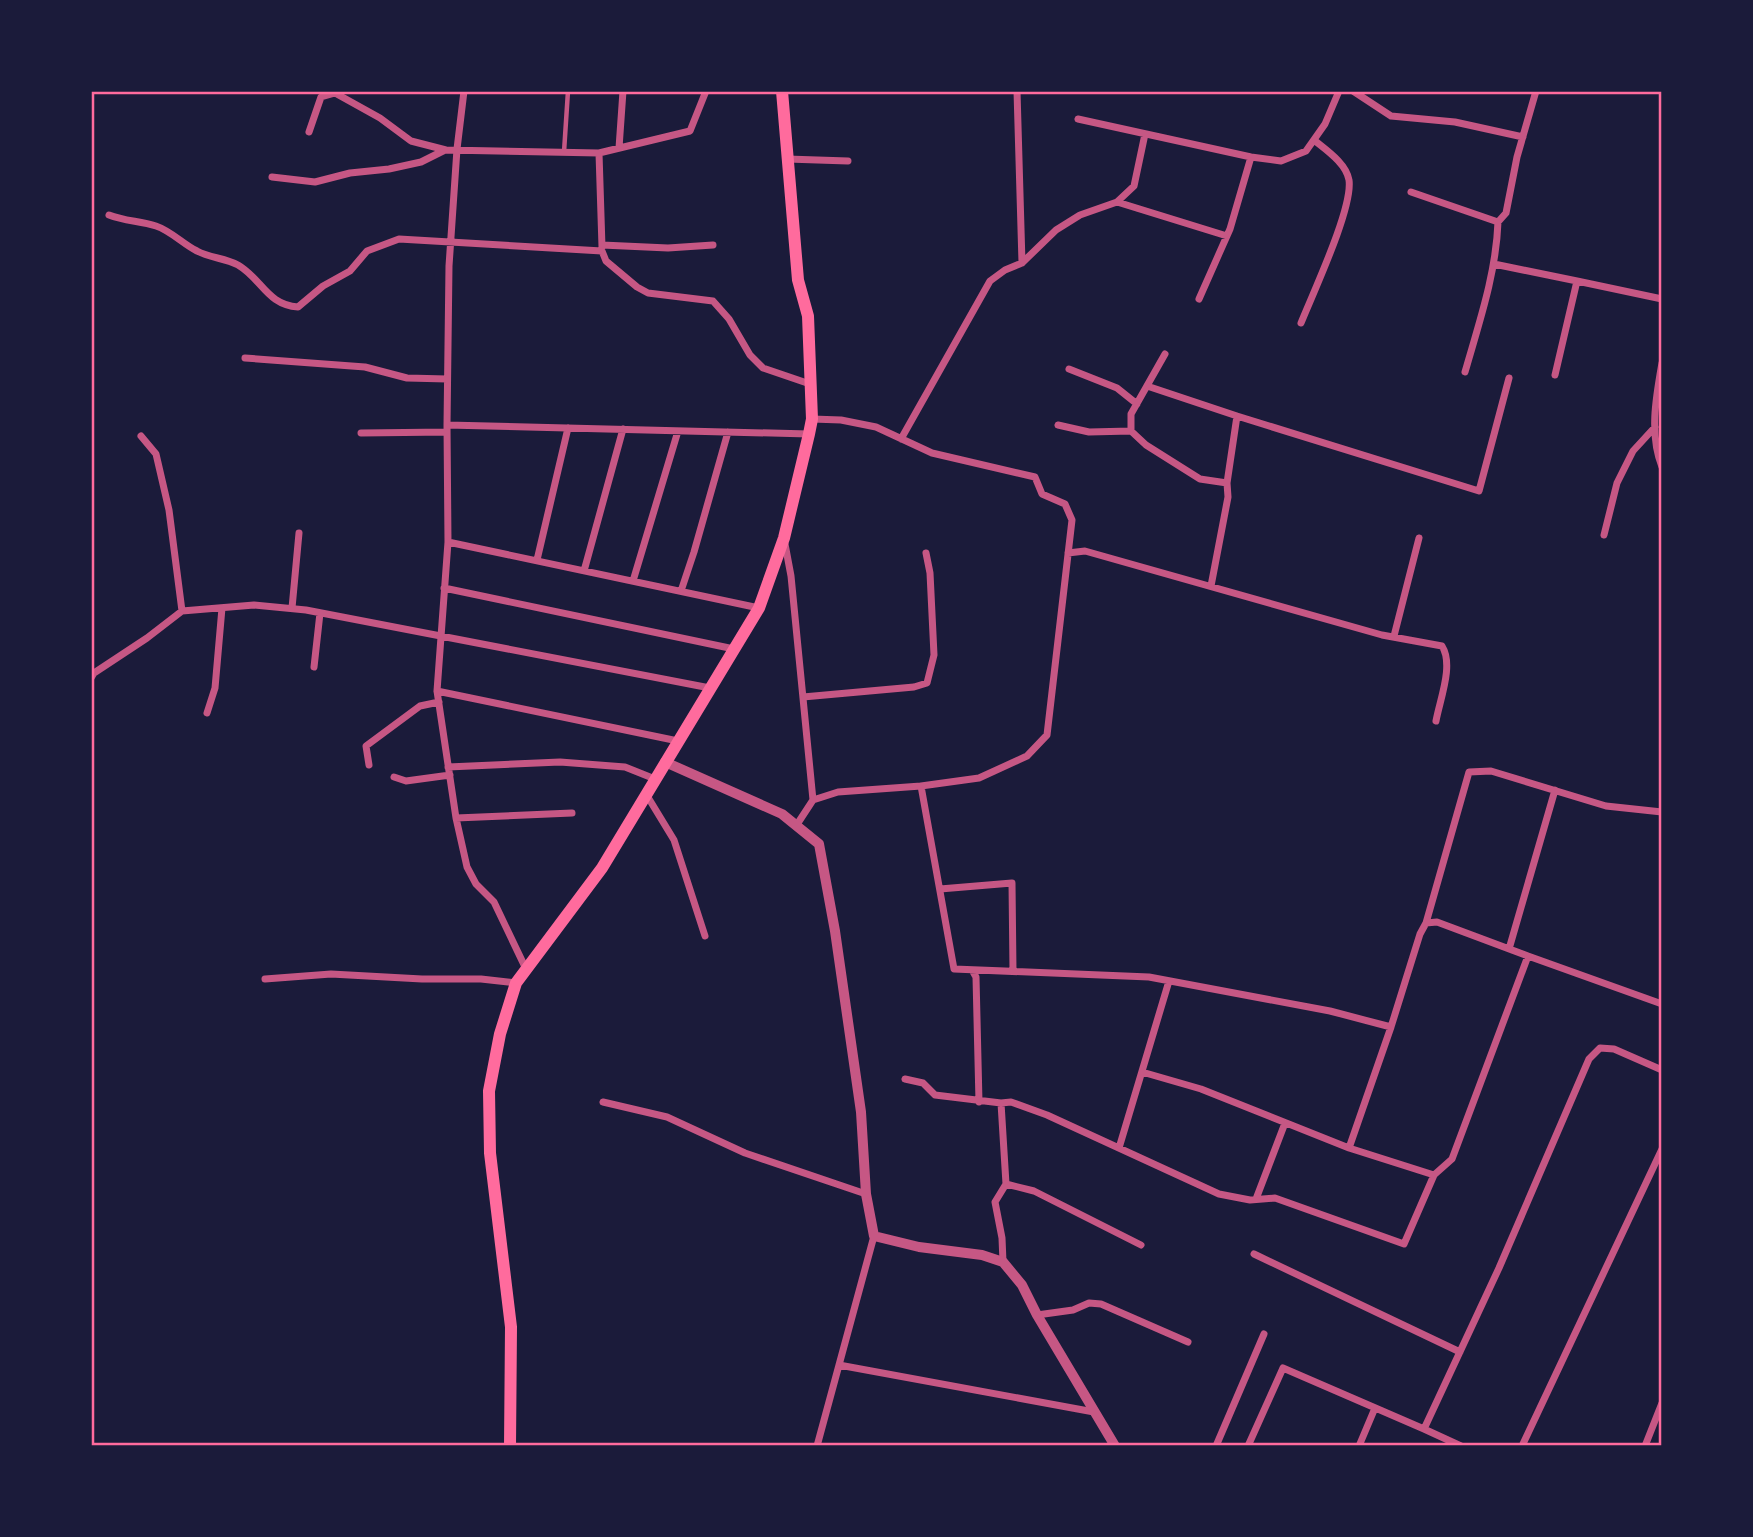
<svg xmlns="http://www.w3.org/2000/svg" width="1753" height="1537" font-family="Figtree,sans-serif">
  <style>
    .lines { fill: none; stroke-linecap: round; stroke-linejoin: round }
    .service { stroke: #c65784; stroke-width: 4.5 }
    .minor { stroke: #c65784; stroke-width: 7 }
    .tertiary { stroke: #c65784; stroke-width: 10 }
    .secondary { stroke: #ff6b9d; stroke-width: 12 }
    .neatline { fill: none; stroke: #ff6b9d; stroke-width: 2.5 }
  </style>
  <rect width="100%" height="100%" fill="#1b1b3a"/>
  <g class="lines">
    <!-- service -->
    <path class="service" d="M564,152L568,91"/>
    <!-- minor -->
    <path class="minor" d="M464,91L457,149L449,266L447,425L448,542L437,691L456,818L467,867L476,884L494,902L526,969
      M1017,91L1022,263
      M1353,91L1391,116L1455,122L1523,137
      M1078,119L1251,157L1281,161L1306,151L1325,124L1339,91
      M309,132L321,97L335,93L380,118L411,141L446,150L599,153L690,131L706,91
      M619,148L623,91
      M599,153L602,247
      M787,159L848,161
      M272,177L315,182L350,173L389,169L421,162L445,150
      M1411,192L1498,222L1506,213L1517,157L1536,91
      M1117,202L1227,236
      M109,215C124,221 140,221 156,226C171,231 183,244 197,251C210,258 225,258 238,265C262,279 267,305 298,307L323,286L350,271L367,251L399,239L602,251L606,261L637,287L648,293L713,301L729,319L750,355L763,368L810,384
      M602,245L668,248L713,245
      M1494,264L1577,281L1555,375
      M1577,281L1662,299
      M1199,299L1230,229L1251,157
      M1301,323C1313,293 1353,208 1349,180C1346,163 1326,150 1314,140
      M1165,354L1131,414V431L1146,445L1200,479L1227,483
      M245,358L365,367L407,378L447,379
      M1662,363C1656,397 1649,434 1662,467
      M1069,369L1117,388L1137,404
      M1465,372C1479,323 1496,274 1498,222
      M1147,386L1237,416
      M812,419L841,420L876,427L932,453L1035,477L1042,494L1065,504L1072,520L1047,735L1027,756L979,778L921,786L954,969L1149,977L1330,1011L1391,1027L1420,934L1426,923L1437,922L1528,956
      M447,425L809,434
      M1058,425L1089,432L1131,431
      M361,433L447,432
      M141,436L156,454L169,510L182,611
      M901,439L990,281L1005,270L1022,263L1056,230L1080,215L1117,202L1134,186L1145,134
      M1604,535L1617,483L1633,451L1655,427
      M448,542L759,608
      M785,544L791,576L813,800
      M1068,553L1085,551L1382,635L1442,646C1454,665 1440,699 1436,721
      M537,560L568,428
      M584,571L623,429
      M633,581L678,431
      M1211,586L1228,497L1227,483L1237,416L1479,491L1509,378
      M444,588L734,649
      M681,591L694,552L728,432
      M292,608L299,533
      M1394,636L1419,538
      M314,667L320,613
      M91,678L94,673L147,638L182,611L254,605L306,610L710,688
      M437,691L678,741
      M803,697L914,687L927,683L934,655L930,573L926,553
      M207,713L215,688L222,608
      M369,765L366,746L420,706L439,702
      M448,767L560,762L625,767L655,779
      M394,777L406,781L450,775
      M646,794L674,840L705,936
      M456,818L572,813
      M796,826L813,800L838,792L921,786
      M940,889L1012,883L1013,971
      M1426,923L1469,772L1491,771L1606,806L1662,812
      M1509,949L1555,790
      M972,970L976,977L979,1102
      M265,979L331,974L422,979H481L516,983
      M1391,1027L1349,1148L1434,1175
      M1142,1072L1201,1089L1349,1148
      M905,1079L923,1083L935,1095L1001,1103
      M603,1102L667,1117L745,1153L866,1194
      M1119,1148L1169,981
      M1006,1184L1034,1191L1141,1245
      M1256,1199L1285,1123
      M1254,1254L1460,1352
      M1003,1262L1002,1238L995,1202L1006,1184L1001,1103L1011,1102L1047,1115L1219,1194L1250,1200L1275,1198L1404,1244L1434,1175L1452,1159L1528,956L1662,1004
      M1037,1315L1073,1310L1089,1303L1101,1304L1188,1342
      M839,1365L874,1236
      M817,1446L839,1365L1094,1412
      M1216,1446L1264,1334
      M1248,1446L1283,1368L1424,1429
      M1359,1446L1375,1408
      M1461,1446L1424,1429L1499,1268L1589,1059L1600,1048L1614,1049L1662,1070
      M1522,1446L1662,1149
      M1645,1446L1662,1403"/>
    <!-- tertiary -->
    <path class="tertiary" d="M665,762L782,814L819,844L835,931L861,1112L866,1194L874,1236L919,1247L982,1255L1003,1262L1022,1285L1037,1315L1115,1446"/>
    <!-- secondary -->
    <path class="secondary" d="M510,1446L511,1327L490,1153L489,1091L500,1034L516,983L602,868L759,608L784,538L809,434L812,419L808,316L798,280L782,91"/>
  </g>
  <!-- border -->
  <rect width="1753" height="1537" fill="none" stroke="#1b1b3a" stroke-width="186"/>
  <rect x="93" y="93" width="1567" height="1351" class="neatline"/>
</svg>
